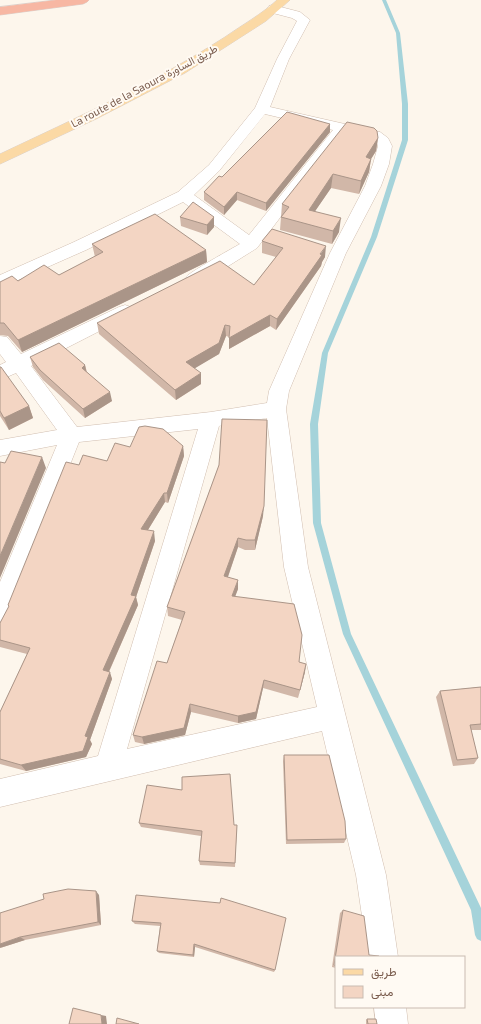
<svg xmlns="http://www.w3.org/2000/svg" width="481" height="1024" font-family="'Exo 2',Vazirmatn,sans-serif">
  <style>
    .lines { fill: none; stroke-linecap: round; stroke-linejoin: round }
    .stream { fill: #a5d3da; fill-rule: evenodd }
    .minor-casing { stroke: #d1beb0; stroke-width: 1 }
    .major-casing { stroke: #dad1cd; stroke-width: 1 }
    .highway-casing { stroke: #dad1cd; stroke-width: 1 }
    .minor { fill: #fff; fill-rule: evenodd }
    .major { fill: #fbd9a5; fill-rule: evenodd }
    .highway { fill: #f7b7a3; fill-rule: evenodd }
    .wall { fill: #d1b7a8 }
    .shaded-wall { fill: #aa9588 }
    .building { fill: #f3d5c3; stroke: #aa9588 }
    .labels { text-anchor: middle; stroke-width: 4; stroke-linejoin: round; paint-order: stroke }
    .far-street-label { font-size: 11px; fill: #7a5c4d; stroke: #fffaf3 }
  </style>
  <rect width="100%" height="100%" fill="#fdf6ec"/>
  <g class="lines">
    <!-- stream -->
    <path class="stream" d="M382,0H386L400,33L408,104V140L377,237L328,353L318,424L321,523L351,634L481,908V941L477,939L475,935L471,910L343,634L313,523L310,424L322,353L371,237L402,140V104L396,33Z"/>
    <!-- minor casing -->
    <g class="minor-casing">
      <path id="minor" d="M273,5L300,12L310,20L289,59L270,107L380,132L388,138L392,146L389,164L381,186L346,253L289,391L286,409L308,567L386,875L398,957H368L356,875L322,731L0,807V779L98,756L198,429L79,442L12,611L8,619L0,622V582L57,445L0,456V440L57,430L16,373L0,380V365L6,362L0,354V336L7,337L21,354L119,307L125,305L131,307L134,311L131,315L31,366L77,427L211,412L267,403L269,391L330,253L365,186L373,164L378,146L377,143L370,138L345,132L257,248L214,275L195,283L189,281L186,277C190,272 231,249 240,244L183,202L86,250L0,288V275L74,242L178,192L209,165L255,108L277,59L297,21L292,18L269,12L267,9L269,6ZM265,114L333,130L249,235L194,195L219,171ZM267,418L284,567L317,707L127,749L219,426Z
        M374,1007H406L408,1024H376Z"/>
    </g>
    <!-- major casing -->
    <g class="major-casing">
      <path id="major" d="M277,0H290L266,21L185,73L96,119L0,164V154C76,118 154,83 225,37C242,25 262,14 277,0Z"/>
    </g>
    <!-- highway casing -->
    <g class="highway-casing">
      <path id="highway" d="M56,0H89L87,2L83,4L0,15V7Z"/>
    </g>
    <!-- minor -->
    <use href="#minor" class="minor"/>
    <!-- major -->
    <use href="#major" class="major"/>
    <!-- highway -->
    <use href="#highway" class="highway"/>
  </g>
  <!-- wall -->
  <path class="wall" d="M330,124V132L266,211L237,200L224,215L204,200V192L222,177Z
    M378,138L376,151L371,159L369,172L359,194L331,188L315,211L339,232L332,244L280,230L282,204Z
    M180,217H214V227L207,235L181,226Z
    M262,241L325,257L322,262L321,266L276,330L270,326L229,349V337L226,336L219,354L194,368L201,384L176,400L99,334L97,323L254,285L276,257L262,253Z
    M92,244L206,250L207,262L22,352L8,336L0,335V282L18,281L59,275L95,257Z
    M30,357L85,365L87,372L112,401L85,418L43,380L33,367Z
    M0,367L29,406L33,418L9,430L0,416Z
    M183,446L184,456L168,503L165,502L148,530L155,541L136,597L138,605L109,672L112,679L90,740L92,744L86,757L26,771L0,764V712L27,654L0,647V623L9,607L8,605L79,465L107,461L130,447Z
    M219,465L263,516L255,550H245L238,547L228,577L238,589L235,596L299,662L305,672L298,698L263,688L256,719L238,723L191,712L185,735L144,744L135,742L133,735L167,663L182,620L168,616L167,607Z
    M481,687V730H471L478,758L474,764L453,766L436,697L440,691Z
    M284,755L346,839L344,843L286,844L283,761Z
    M139,823L237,825L235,867L200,865L199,861L201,836L141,827Z
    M99,895L101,925L25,940L0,948Z
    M136,895L275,970L274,972L195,947L194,957L159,953L157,951L160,926L135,924L132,921Z
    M343,910L336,957V968L332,967L340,913Z
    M367,1019L377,1024H366V1020Z"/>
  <!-- shaded-wall -->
  <path class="shaded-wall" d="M330,124V132L266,211V203Z
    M378,138L376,151L371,159L369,172L359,194L361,181L366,157Z
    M333,174L331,188L307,223L309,210Z
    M237,192V200L224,215V207Z
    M214,217V227L207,235V225Z
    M341,218L339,232L332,244L333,231Z
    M326,246L325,257L322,262L321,266L276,330L277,319Z
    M206,250L207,262L22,352L18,340Z
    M270,315V326L229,349V338Z
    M225,325L226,336L219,354L187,373L186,362Z
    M85,365L87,375L82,368Z
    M201,373V384L176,400L175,390Z
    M110,392L112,401L85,418L83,409Z
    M29,406L33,418L9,430L4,418Z
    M183,446L184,456L168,503L167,493Z
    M42,457L46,468L0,578V556Z
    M164,493L165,502L143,538L141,529Z
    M264,506L263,516L255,550V540Z
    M154,531L155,541L136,597L138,605L106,678L103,670L131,595Z
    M238,538V547L225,585L224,576Z
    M238,580V589L232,605V596Z
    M306,664L305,672L298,698L300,690Z
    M110,672L112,679L90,740L92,744L86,757L26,771L21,765L85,736Z
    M264,680L263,688L256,719L238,723V716Z
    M190,704L191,712L185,735L144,744L142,737Z
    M96,891L99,895L101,925L98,922Z
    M20,937L25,940L0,948V944Z
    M194,944L195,947L194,957L193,955Z
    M101,1015L106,1016L107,1024H102Z"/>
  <!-- building -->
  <path class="building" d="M287,112L330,124L266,203L237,192L224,207L204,192L219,176L222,177Z
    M347,122L374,128L377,131L378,138L366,157L371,159L361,181L333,174L309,210L341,218L333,231L281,217L289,207L282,204Z
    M193,202L214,217L207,225L180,217Z
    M155,214L206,250L18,340L4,323H0V282L12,276L18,281L44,265L59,275L103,252L92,244Z
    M272,229L326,246L320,254L322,255L277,319L270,315L229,338L230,326L225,325L219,343L186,362L201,373L175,390L97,323L220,261L254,285L283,248L262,241Z
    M59,343L85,365L82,368L110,392L83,409L40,370L30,357Z
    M0,367H1L29,406L4,418L0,411Z
    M222,419L267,420L264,506L255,540H246L238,538L224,576L238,580L232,596L294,604L302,635L299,662L306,664L300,690L264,680L256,712L238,716L190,704L184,728L142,737L133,735L157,661L167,663L185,612L167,607L219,465Z
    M145,426L163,429L183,446L167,493H164L141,529L154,531L131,595L136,596L103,670L110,672L85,736L88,737L83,751L21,765L0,759V712L30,648L0,640V623L9,606L8,605L66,462L79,465L83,455L107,461L115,443L130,447L139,427Z
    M11,451L42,457L0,556V462L5,463Z
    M481,687V724L470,725L478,758L457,760L440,691Z
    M284,755H329L345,821L346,839L287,840Z
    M230,774L234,825H237L235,863L199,861L202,831L139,823L147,785L182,790V777Z
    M68,889L96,891L98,922L20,937L0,944V913L44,899L43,894Z
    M136,895L220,903L221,898L286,918L275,970L194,944L193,955L157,951L161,923L132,921Z
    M343,910L364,916L369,955L379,956V957H336V966L334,965Z
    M73,1008L101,1015L102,1024H69Z
    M117,1018L139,1024H116Z
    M367,1019H376L377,1024H368Z"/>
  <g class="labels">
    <!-- far-street labels -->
    <g class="far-street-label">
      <text transform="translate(144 86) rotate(-28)" y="4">La route de la Saoura طريق الساورة</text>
    </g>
  </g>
  <!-- legend -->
  <rect x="335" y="956" width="130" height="52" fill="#fffaf3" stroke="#cabbb1"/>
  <rect x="343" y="969" width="20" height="6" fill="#fbd9a5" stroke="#cabbb1"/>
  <text x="371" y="976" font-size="12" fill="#7a5c4d">طريق</text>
  <rect x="343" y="986" width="20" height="12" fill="#f3d5c3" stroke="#cabbb1"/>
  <text x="371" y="996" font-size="12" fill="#7a5c4d">مبنى</text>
</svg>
